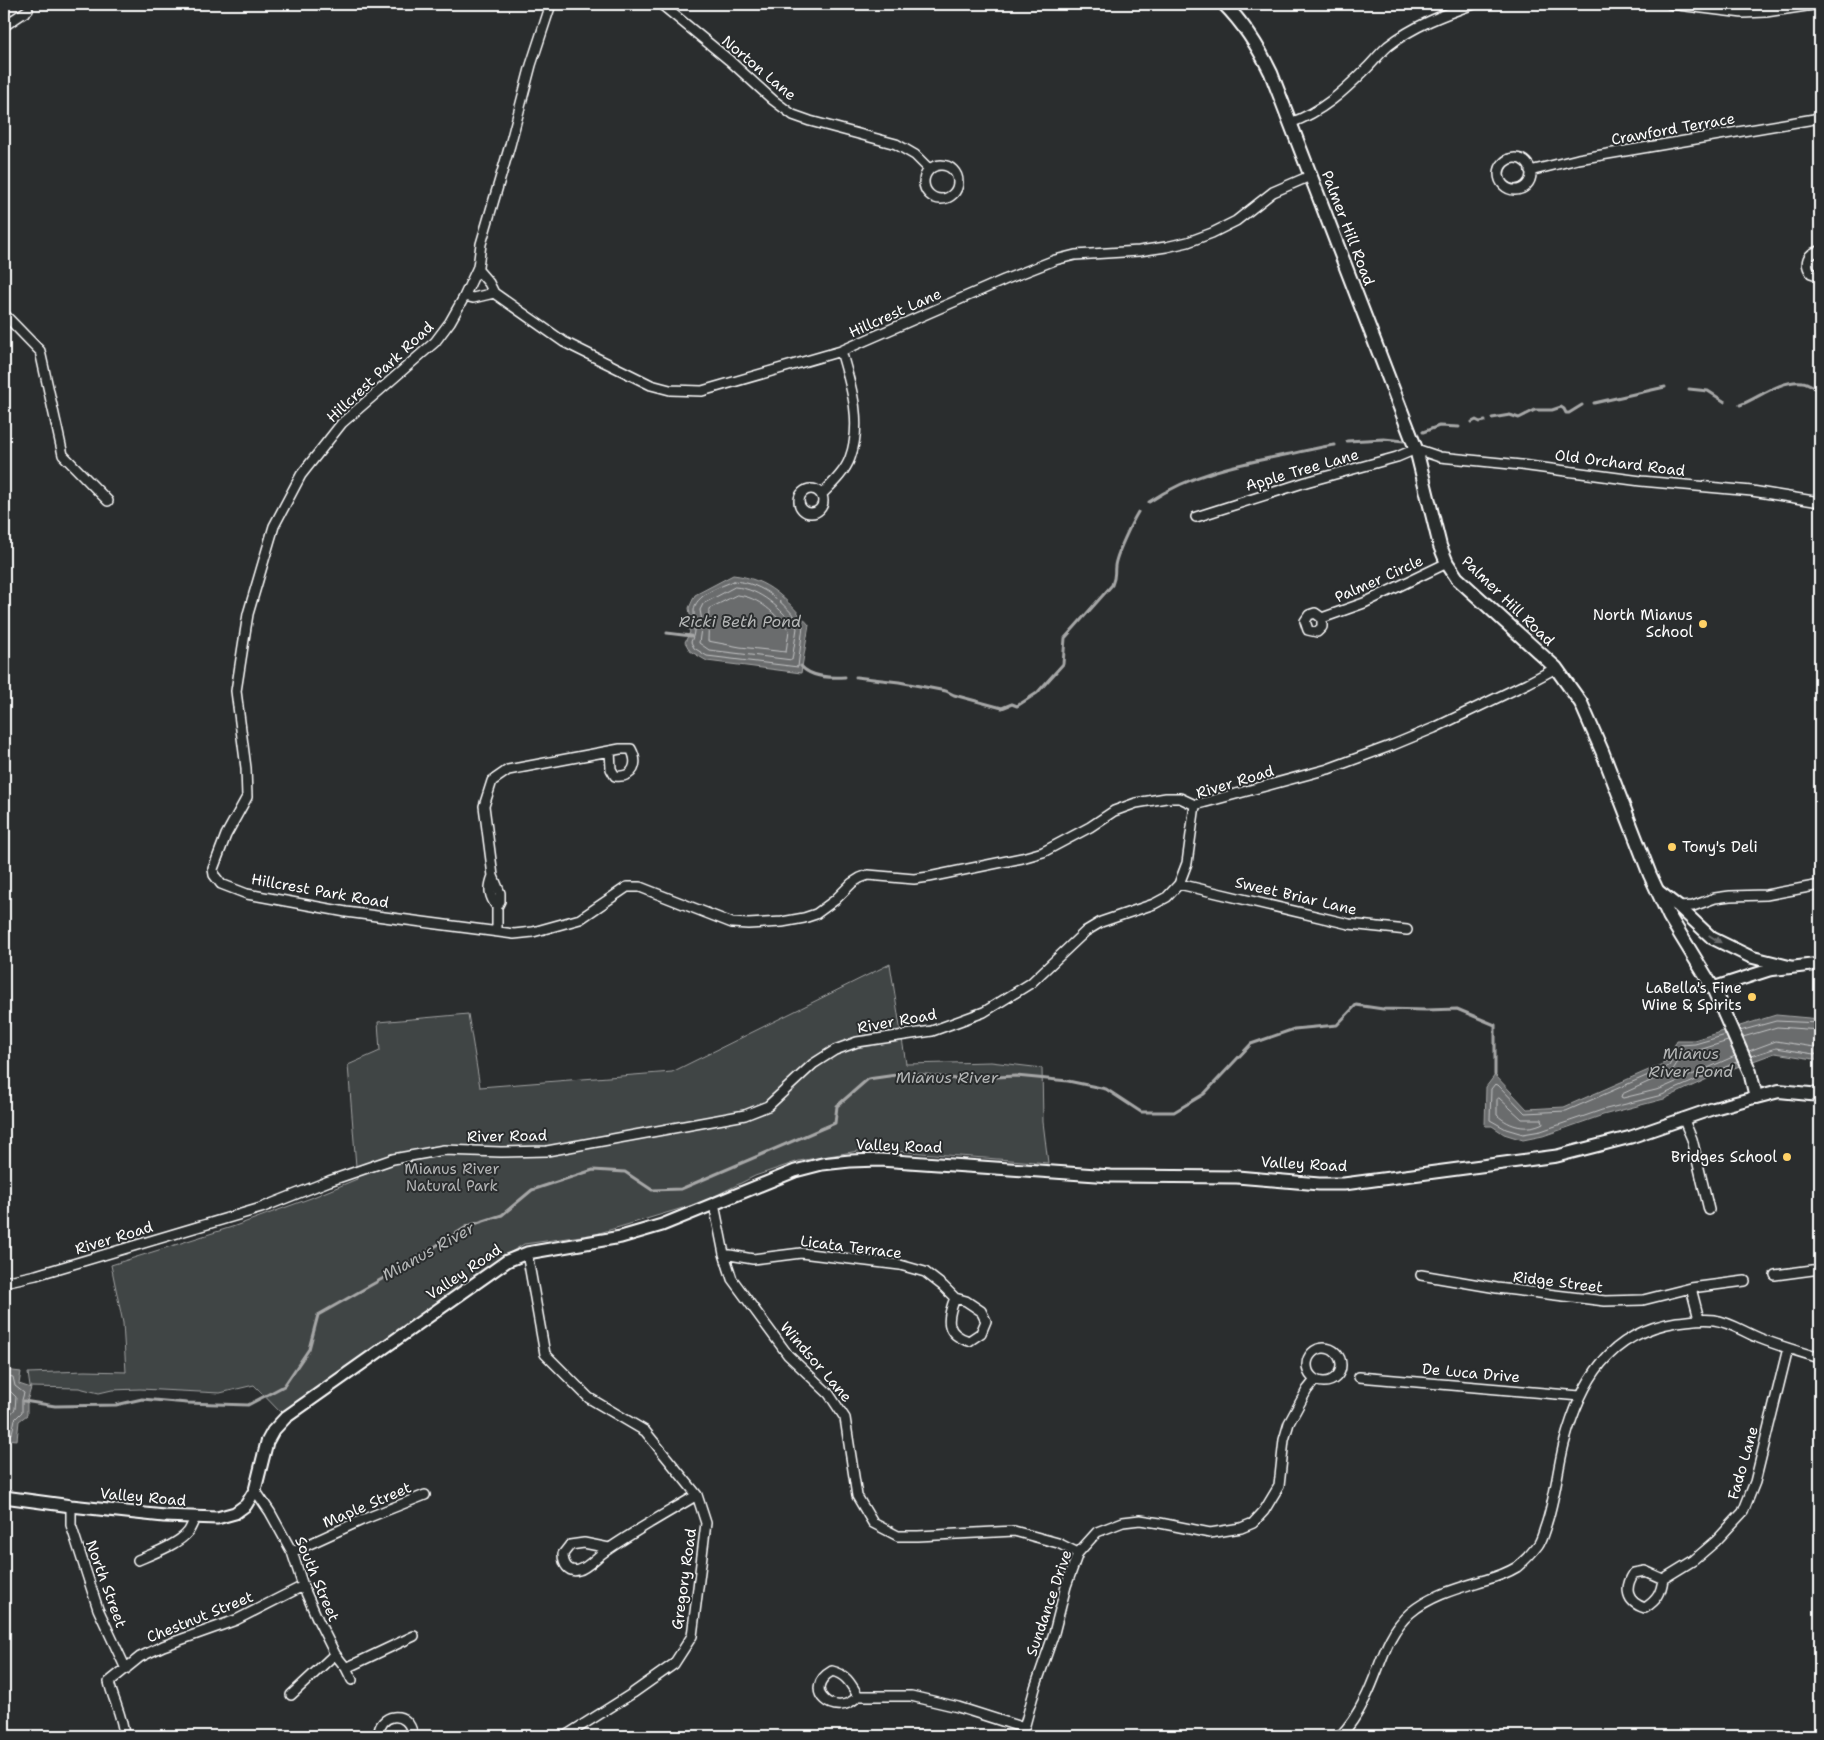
<svg xmlns="http://www.w3.org/2000/svg" width="1824" height="1740" font-family="'Shantell Sans',sans-serif">
  <style>
    .green { fill: #414445; stroke: #a0a2a2 }
    .water { fill: #6a6c6d; stroke: #a6a7a7 }
    .lines { fill: none; stroke-linecap: round; stroke-linejoin: round }
    .shore { stroke: #c3c4c5; stroke-width: 1 }
    .stream { stroke: #a6a7a7; stroke-width: 3 }
    .minor-casing { stroke: #fff; stroke-width: 12 }
    .tertiary-casing { stroke: #fff; stroke-width: 15 }
    .secondary-casing { stroke: #fff; stroke-width: 16 }
    .minor { stroke: #2a2d2e; stroke-width: 9 }
    .tertiary { stroke: #2a2d2e; stroke-width: 11 }
    .secondary { stroke: #2a2d2e; stroke-width: 12 }
    .oneway { fill: #6a6c6d }
    .poi-dot { fill: #ffd166; stroke: #2a2d2e; stroke-width: 2 }
    .labels { text-anchor: middle; stroke-width: 4; stroke-linejoin: round; paint-order: stroke }
    .street-label { font-size: 15px; fill: #fff; stroke: #2a2d2e }
    .poi-label { font-size: 15px; fill: #fff; stroke: #2a2d2e; text-anchor: end }
    .park-label { font-size: 15px; fill: #b3b4b5; stroke: #2a2d2e }
    .water-label { font-size: 16px; font-style: italic; fill: #b4b6b6; stroke: #2a2d2e }
  </style>
  <rect width="100%" height="100%" fill="#2a2d2e"/>
  <filter id="ink" filterUnits="userSpaceOnUse"><feTurbulence type="fractalNoise" baseFrequency=".02" numOctaves="2"/><feDisplacementMap in="SourceGraphic" scale="10" xChannelSelector="R" yChannelSelector="G"/><feConvolveMatrix kernelMatrix="1 2 1 2 8 2 1 2 1" color-interpolation-filters="sRGB"/></filter>
  <g filter="url(#ink)">
    <!-- green -->
    <path class="green" d="M890,964L906,1064L991,1062L1042,1068L1043,1122L1048,1163L870,1149L799,1161L755,1176L703,1202L596,1234L524,1244L479,1272L282,1414L254,1385L220,1393L140,1389L112,1390L99,1393L79,1388L30,1387L28,1373L85,1371L126,1372L123,1323L111,1265L235,1226L311,1198L357,1179L348,1065L380,1051L378,1022L468,1014L480,1087L672,1072Z"/>
    <!-- water -->
    <path class="water" d="M733,575C769,579 786,599 809,625L801,673L707,661L690,651L685,642L690,632L688,628L691,620L689,608L695,595Z
      M1776,1015L1820,1019V1060L1775,1053L1718,1074L1664,1099L1603,1115L1543,1136L1523,1140L1504,1134L1492,1126H1485L1486,1087L1495,1075L1527,1109L1564,1107L1667,1062L1677,1040H1694Z
      M5,1370L21,1372L19,1384L31,1388L27,1401V1415L19,1421L17,1440L4,1439Z"/>
    <g class="lines">
      <!-- shore -->
      <path class="shore" d="M734,581C765,583 784,604 803,626L798,667L707,656L694,648L691,642C696,631 694,622 694,611C694,595 722,586 734,581Z
        M735,587C762,589 780,609 797,628L792,660L709,650L699,643L702,621L700,610L703,604Z
        M737,595C760,597 775,614 789,630L786,652L740,647L708,641L709,609Z
        M1740,1031L1776,1021L1820,1023
        M1726,1035L1695,1044L1681,1045L1669,1066L1566,1111L1525,1113L1498,1085L1495,1084L1491,1089L1490,1120L1506,1129L1523,1134L1541,1131L1602,1110L1662,1095L1737,1062
        M1743,1037L1777,1027L1820,1030
        M1728,1041L1696,1051H1685L1672,1071L1622,1094L1621,1097L1623,1098L1660,1089L1735,1056
        M1749,1051L1776,1041L1820,1048
        M1751,1056L1776,1048L1820,1055
        M1499,1098L1522,1119H1542L1543,1123C1527,1131 1510,1127 1497,1115V1100Z
        M4,1375L13,1377L15,1386L24,1393L22,1400V1412L15,1419L12,1433L4,1434
        M4,1382L7,1383L9,1390L16,1397L15,1409L9,1416L7,1427L4,1428"/>
      <!-- stream -->
      <path class="stream" d="M1689,389L1708,391L1725,402
        M1594,403L1665,387
        M1740,405C1760,397 1780,380 1802,382C1808,382 1815,388 1820,390
        M1492,418L1510,415L1519,418L1535,410H1552L1561,407L1564,409L1566,413H1569L1582,405
        M1472,422L1476,420L1480,422L1485,421
        M1423,432L1439,426L1459,427
        M1347,441L1384,439L1404,441
        M1149,502C1192,473 1239,464 1290,454C1305,451 1320,447 1335,445
        M667,633L691,636
        M801,666C810,677 831,678 845,677
        M856,677L899,682L946,691L954,695L1002,708L1012,704L1017,706L1037,693L1063,664L1065,638L1112,585C1116,575 1114,575 1115,566C1116,555 1132,522 1138,512
        M24,1401L55,1406L116,1405L142,1399L187,1403L248,1405L284,1386L309,1349L318,1315L389,1275L468,1226L502,1215L532,1190L593,1170L625,1172L652,1190L681,1189L835,1123L837,1106L868,1079L910,1073L956,1079L1016,1076L1068,1081L1106,1089L1141,1112H1174L1204,1094L1251,1044L1294,1029L1337,1025L1356,1005L1383,1009L1426,1010L1457,1009L1495,1025V1075"/>
      <!-- minor casing -->
      <g class="minor-casing">
        <path id="minor" d="M551,4L531,65L510,145L481,244L478,267L463,299L450,322L435,342L342,423L301,475L274,526L248,614L236,691L246,768L247,797L226,835L213,869L214,875L221,884L247,894L346,912L514,934L533,932L580,919L627,887H640L732,923L748,924L782,922L804,918L816,914L835,900L852,883L860,878L868,875L914,879L929,877L1022,858L1043,852L1090,827L1114,811L1136,803L1166,798H1180L1195,805
          M661,4L729,60L773,100L793,115L810,121L896,144L915,155L929,169
          M1670,4L1743,13L1766,12L1820,4
          M4,26L28,10
          M1290,123C1322,112 1344,91 1367,68C1374,61 1381,52 1388,46C1413,26 1445,14 1474,4
          M1499 174a16 16 0 1 1 32 0a16 16 0 1 1-32 0Z
          M924 182a17 17 0 1 1 34 0a17 17 0 1 1-34 0Z
          M1530,171L1578,159L1820,118
          M1820,251C1807,253 1804,263 1811,273L1820,276
          M477,269L489,283L494,293L564,342L651,385L670,390L702,391L841,351L1004,280L1055,260L1075,255L1139,251L1166,247L1188,242L1212,233L1236,221L1273,192L1310,176
          M465,296L473,298L494,293
          M4,314L40,351L63,455L108,501
          M799 501a12 12 0 1 1 24 0a12 12 0 1 1-24 0Z
          M822,494C832,484 845,472 850,458C863,423 851,385 841,351
          M1196,517L1306,482L1397,457L1416,449L1440,457L1521,465L1641,481L1752,491L1820,502
          M1322,618L1315,613L1309,615L1305,621L1308,630L1317,632L1322,627V618L1364,603L1447,563
          M1195,805L1328,769L1393,745L1434,728L1528,683L1556,668
          M493,876C488,888 489,896 497,907
          M1179,884L1349,924L1407,930
          M1679,907L1693,906L1715,898L1730,896L1766,895L1820,885
          M497,931V907L500,901V893L493,876L484,806L492,781L508,770L620,749H631C639,764 634,778 615,776L611,769L610,751
          M1683,1118L1692,1139L1709,1210
          M714,1204L724,1254L753,1259L801,1253L900,1265L925,1272L943,1286L955,1298L966,1301L981,1311L986,1321L981,1333L969,1341C944,1334 947,1318 955,1298
          M527,1253L545,1354L589,1398L645,1431L697,1495L706,1523L692,1636L674,1664L633,1693L565,1736
          M724,1254L732,1279L788,1355L829,1394L845,1418L857,1496L873,1523L898,1536H918L1014,1531L1058,1543L1078,1553
          M1421,1275L1497,1288L1605,1301L1643,1300L1691,1288L1745,1281
          M1775,1275L1820,1269
          M4,1282L36,1275L261,1208L329,1181L393,1159L444,1150L501,1152L547,1151L745,1115L768,1106L813,1064L835,1050L857,1042L932,1031L984,1012L1031,983L1086,931L1101,922L1154,904L1167,897L1179,884L1187,863L1195,805
          M1691,1288L1699,1319
          M1307 1365a17 17 0 1 1 34 0a17 17 0 1 1-34 0Z
          M1359,1377L1580,1396
          M255,1490L270,1512L292,1552L303,1586L318,1620L335,1654L346,1668L352,1680
          M71,1506V1525L98,1609L126,1669
          M609,1548L584,1543L570,1545L563,1554C563,1564 568,1573 579,1570C588,1568 598,1555 607,1550C636,1530 667,1513 697,1495
          M292,1552L362,1520L425,1495
          M138,1560C152,1554 179,1544 188,1532C191,1528 193,1522 195,1518
          M1663,1579L1645,1571L1634,1573C1624,1588 1626,1602 1645,1608C1657,1600 1661,1594 1663,1579L1694,1560L1716,1541L1743,1512L1755,1482L1788,1348
          M346,1668L414,1636
          M291,1695L335,1654
          M858,1696C851,1684 846,1674 832,1671C800,1689 835,1721 858,1696H911L958,1707L1024,1728
          M124,1736C123,1717 113,1700 109,1682L140,1657L163,1646L236,1620L303,1586
          M379,1736C377,1714 409,1707 413,1736
          M1022,1736L1035,1688L1054,1633L1066,1586L1078,1553L1097,1532L1123,1522L1140,1520L1160,1523L1210,1533L1241,1528L1253,1523L1264,1511L1279,1486L1284,1440L1289,1423L1307,1390L1315,1380
          M1340,1736C1351,1725 1358,1713 1365,1699C1380,1670 1385,1635 1410,1613C1431,1595 1459,1588 1485,1580C1496,1577 1507,1573 1517,1567C1524,1561 1532,1553 1538,1545C1541,1541 1543,1534 1545,1528C1555,1500 1557,1472 1564,1444C1581,1381 1608,1333 1677,1322C1689,1321 1701,1318 1714,1320C1730,1322 1744,1332 1759,1338C1779,1346 1800,1352 1820,1358"/>
      </g>
      <!-- tertiary casing -->
      <g class="tertiary-casing">
        <path id="tertiary" d="M1657,890L1679,907L1712,938L1751,957L1791,967
          M1713,988L1769,970L1820,964
          M4,1497L71,1506L164,1516L217,1518L235,1513L246,1505L255,1490L267,1442L273,1431L286,1417L507,1261L527,1253L621,1237L662,1225L795,1171L822,1164L850,1161L880,1160L1111,1176L1237,1177L1319,1184H1344L1557,1156L1631,1137L1712,1109L1756,1097"/>
      </g>
      <!-- secondary casing -->
      <g class="secondary-casing">
        <path id="secondary" d="M1224,4C1244,24 1259,48 1271,73L1416,449L1440,546L1447,563L1457,578L1556,668L1581,703L1602,751L1650,875L1669,916L1713,988L1750,1072L1756,1097L1779,1091L1820,1095"/>
      </g>
      <!-- minor -->
      <use href="#minor" class="minor"/>
      <!-- tertiary -->
      <use href="#tertiary" class="tertiary"/>
      <!-- secondary -->
      <use href="#secondary" class="secondary"/>
    </g>
    <!-- one-way arrows -->
    <defs><path id="oneway-solid" d="M-6-.8H1V-3.2L6.5 0L1 3.2V.8H-6Z" transform="scale(1.25)"/></defs>
    <use class="oneway" href="#oneway-solid" transform="translate(1715 939) rotate(32)"/>
  </g>
  <!-- markers -->
  <g class="poi-dot">
    <circle cx="1703" cy="624" r="5"/>
    <circle cx="1672" cy="847" r="5"/>
    <circle cx="1752" cy="997" r="5"/>
    <circle cx="1787" cy="1157" r="5"/>
  </g>
  <g class="labels">
    <!-- street labels -->
    <g class="street-label">
      <text transform="translate(759 68) rotate(40)" y="5">Norton Lane</text>
      <text transform="translate(1673 129) rotate(-10)" y="5">Crawford Terrace</text>
      <text transform="translate(1348 228) rotate(69)" y="5">Palmer Hill Road</text>
      <text transform="translate(895 313) rotate(-24)" y="5">Hillcrest Lane</text>
      <text transform="translate(380 372) rotate(-43)" y="5">Hillcrest Park Road</text>
      <text transform="translate(1620 463) rotate(7)" y="5">Old Orchard Road</text>
      <text transform="translate(1302 470) rotate(-16)" y="5">Apple Tree Lane</text>
      <text transform="translate(1379 579) rotate(-24)" y="5">Palmer Circle</text>
      <text transform="translate(1508 601) rotate(44)" y="5">Palmer Hill Road</text>
      <text transform="translate(1235 782) rotate(-17)" y="5">River Road</text>
      <text transform="translate(320 891) rotate(10)" y="5">Hillcrest Park Road</text>
      <text transform="translate(1296 896) rotate(13)" y="5">Sweet Briar Lane</text>
      <text transform="translate(897 1021) rotate(-10)" y="5">River Road</text>
      <text transform="translate(507 1136) rotate(-1)" y="5">River Road</text>
      <text transform="translate(899 1146) rotate(2)" y="5">Valley Road</text>
      <text transform="translate(1304 1164) rotate(3)" y="5">Valley Road</text>
      <text transform="translate(114 1238) rotate(-17)" y="5">River Road</text>
      <text transform="translate(851 1247) rotate(7)" y="5">Licata Terrace</text>
      <text transform="translate(464 1272) rotate(-34)" y="5">Valley Road</text>
      <text transform="translate(1558 1282) rotate(7)" y="5">Ridge Street</text>
      <text transform="translate(816 1362) rotate(49)" y="5">Windsor Lane</text>
      <text transform="translate(1471 1373) rotate(5)" y="5">De Luca Drive</text>
      <text transform="translate(1743 1463) rotate(-74)" y="5">Fado Lane</text>
      <text transform="translate(143 1497) rotate(5)" y="5">Valley Road</text>
      <text transform="translate(367 1505) rotate(-23)" y="5">Maple Street</text>
      <text transform="translate(317 1579) rotate(67)" y="5">South Street</text>
      <text transform="translate(684 1579) rotate(-82)" y="5">Gregory Road</text>
      <text transform="translate(106 1584) rotate(70)" y="5">North Street</text>
      <text transform="translate(1049 1603) rotate(-71)" y="5">Sundance Drive</text>
      <text transform="translate(200 1617) rotate(-22)" y="5">Chestnut Street</text>
    </g>
    <!-- poi labels -->
    <g class="poi-label">
      <text x="1693" y="620">North Mianus<tspan x="1693" dy="17">School</tspan></text>
      <text x="1682" y="852" text-anchor="start">Tony's Deli</text>
      <text x="1742" y="993">LaBella's Fine<tspan x="1742" dy="17">Wine &amp; Spirits</tspan></text>
      <text x="1777" y="1162">Bridges School</text>
    </g>
    <!-- park labels -->
    <g class="park-label">
      <text x="452" y="1174">Mianus River<tspan x="452" dy="17">Natural Park</tspan></text>
    </g>
    <!-- water labels -->
    <g class="water-label">
      <text x="740" y="627">Ricki Beth Pond</text>
      <text x="1691" y="1059">Mianus<tspan x="1691" dy="18">River Pond</tspan></text>
      <text x="947" y="1083">Mianus River</text>
      <text transform="translate(428 1251) rotate(-29)" y="6">Mianus River</text>
    </g>
  </g>
  <!-- margin -->
  <rect width="1824" height="1740" fill="none" stroke="#2a2d2e" stroke-width="20"/>
  <rect x="10" y="10" width="1804" height="1720" fill="none" stroke="#fff" stroke-width="2" filter="url(#ink)"/>
</svg>
